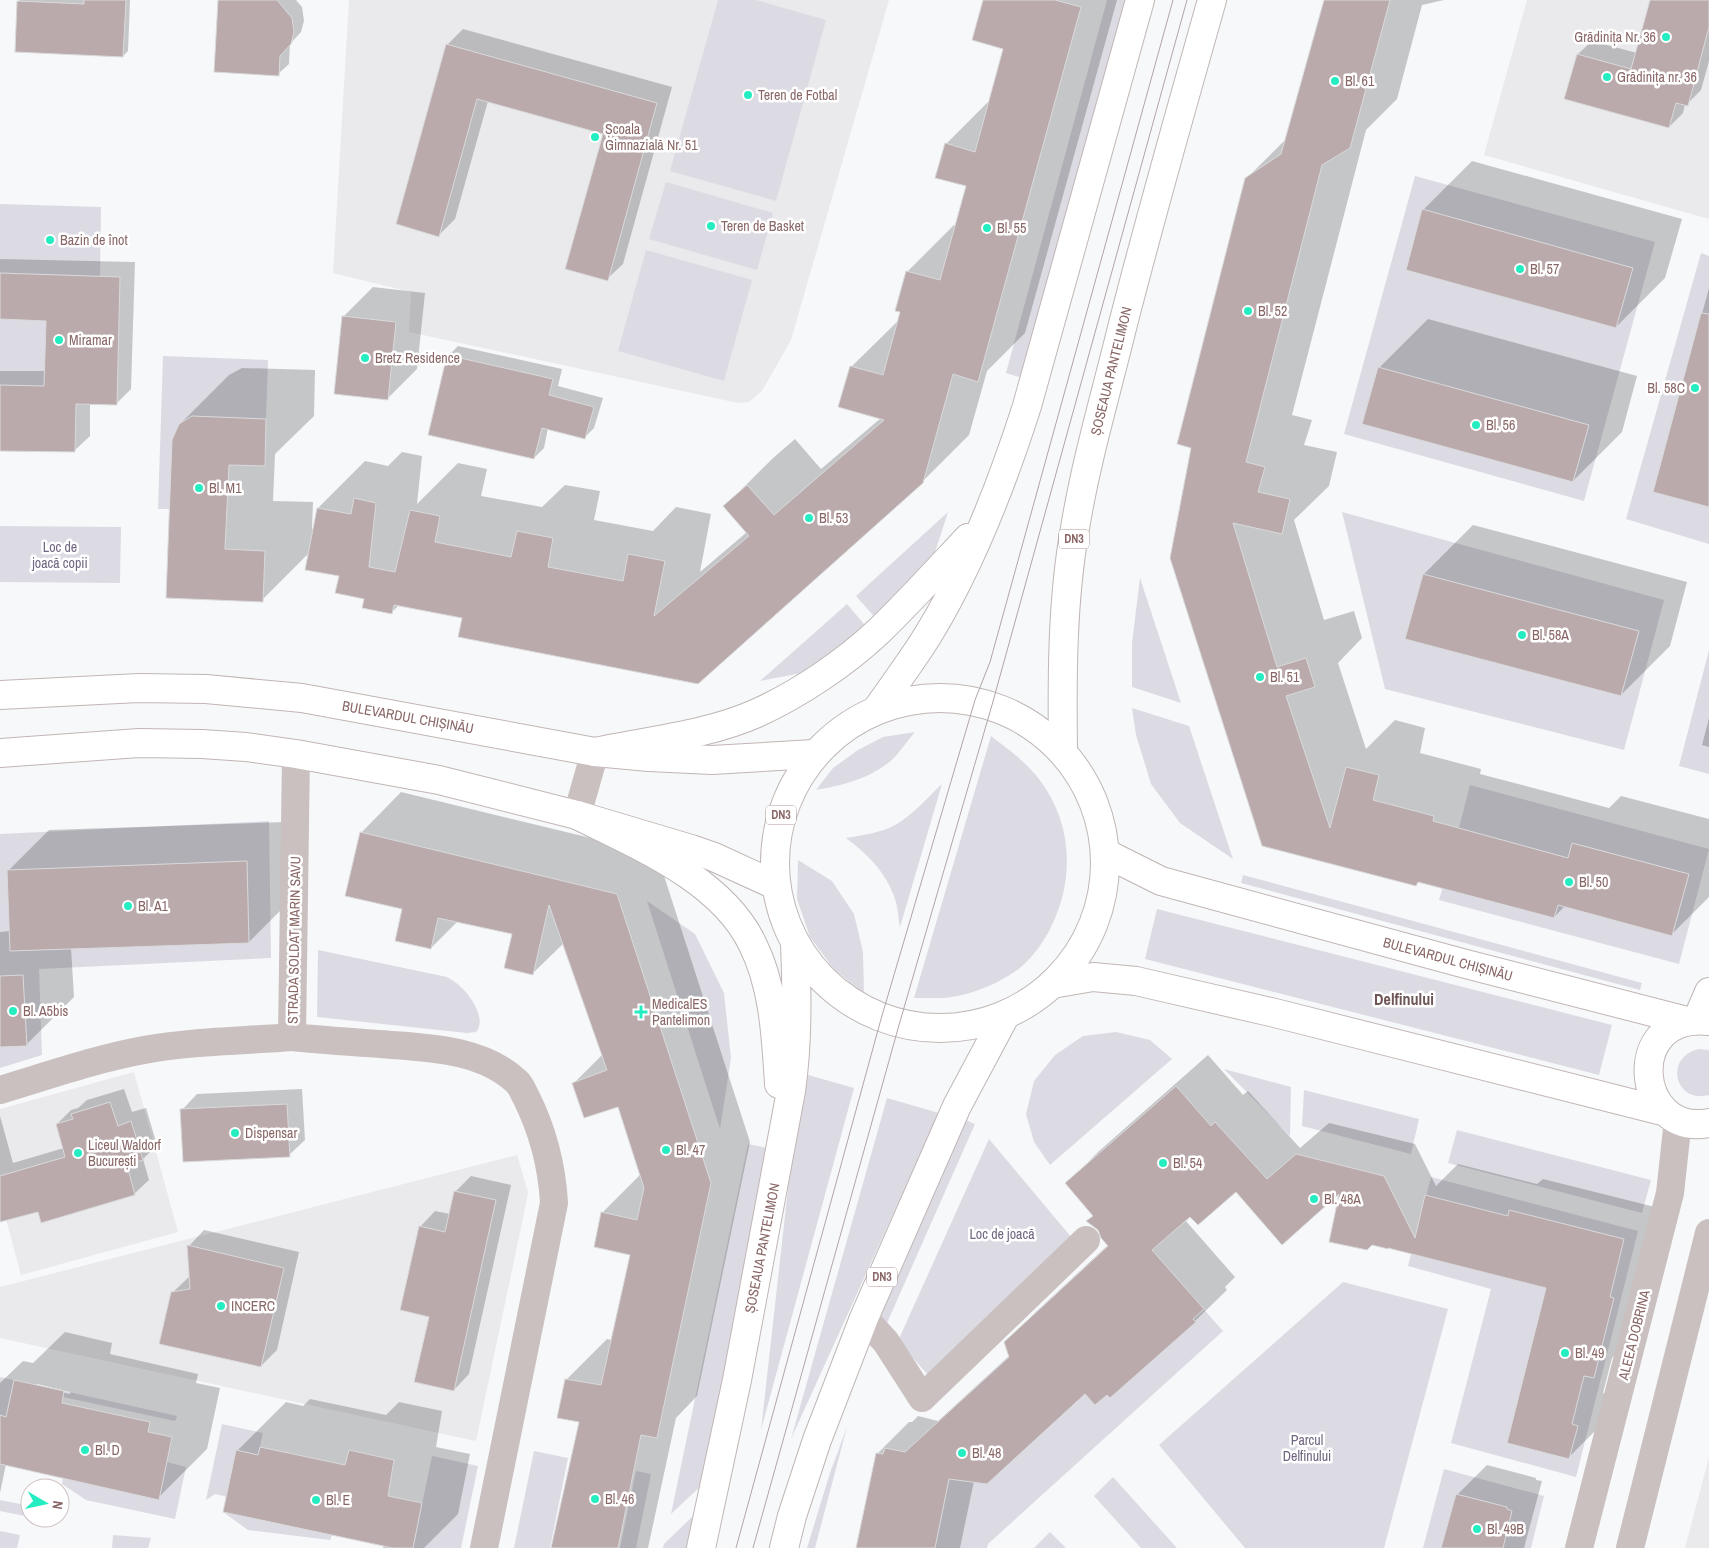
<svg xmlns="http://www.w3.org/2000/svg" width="1709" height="1548" font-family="'Archivo Narrow',sans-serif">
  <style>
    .built { fill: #eae9eb }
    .green { fill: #dcdbe4 }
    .shadow { fill: #0003; fill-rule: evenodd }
    .building { fill: #bbaaab; stroke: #d9dadc }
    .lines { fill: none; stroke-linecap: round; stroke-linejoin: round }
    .secondary-casing { stroke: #c1b5b5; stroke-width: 30 }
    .primary-casing { stroke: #c0b6b6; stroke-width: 30 }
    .street { stroke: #cac0c0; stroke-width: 28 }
    .secondary { stroke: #fff; stroke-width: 28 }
    .primary { stroke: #fff; stroke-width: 28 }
    .tram { stroke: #b2a4a4; stroke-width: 1 }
    .poi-dot { fill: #24edc2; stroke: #fff; stroke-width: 2 }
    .labels { text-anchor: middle; stroke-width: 5; stroke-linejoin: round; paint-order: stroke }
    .shield { fill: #fff; stroke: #ad9595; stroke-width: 1 }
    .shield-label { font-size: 12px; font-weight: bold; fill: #8a6767 }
    .poi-label { font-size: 14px; fill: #8a6767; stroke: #fff; text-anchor: start }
    .street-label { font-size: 14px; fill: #8a6767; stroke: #fff }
    .park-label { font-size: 14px; fill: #706681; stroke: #fff }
    .quarter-label { font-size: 16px; font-weight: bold; fill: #6f5556; stroke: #fff }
  </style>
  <rect width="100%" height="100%" fill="#f7f8fa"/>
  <!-- built -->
  <path class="built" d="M349,0H889L791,340L762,391L749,402L738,403L409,332L411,292L333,273Z
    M1527,0H1709V219L1484,155Z
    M134,1072L178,1232L21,1275L0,1197V1109Z
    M517,1155L528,1192L527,1199L476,1441L0,1338V1287Z
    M1709,1457V1548H1685Z"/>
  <!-- green -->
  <path class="green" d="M718,0H756L826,20L776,201L670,171Z
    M1107,0H1132L1029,380L1006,373Z
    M1415,176L1655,242L1584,501L1344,434Z
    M666,182L773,213L757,270L649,239Z
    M0,204L101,207L100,276L120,277L117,405L76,404L75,452L0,451Z
    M646,250L752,280L724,381L618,351Z
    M1701,253L1709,256V544L1626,519Z
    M163,356L268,360L266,419L192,416L179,424L172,440L170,509H158Z
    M948,512L930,568L878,621L856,596Z
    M1342,512L1664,600L1624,750L1385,689Z
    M0,526L121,527L120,583L0,582Z
    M1140,578L1181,703L1132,687V643Z
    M847,604L869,630L818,670L760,681Z
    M1709,650V774L1679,766Z
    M1132,708L1189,726L1233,859L1180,823L1151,784L1136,735Z
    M915,732C908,740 902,749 895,757C873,778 844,785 816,790L833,768L858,750L883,737Z
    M991,736C1008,749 1026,762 1039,779C1072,822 1075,877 1052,925C1045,940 1034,956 1021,967C1001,983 970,996 944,998C934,998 924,998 914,998Z
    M942,784L900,927C898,917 898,906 894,896C884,870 868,855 846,838C862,835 881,833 895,825C913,815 927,798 942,784Z
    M1470,785L1709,849L1679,964L1439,900L1445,880L1455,892L1554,918L1558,905L1672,936L1689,874L1573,843L1568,858L1459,828Z
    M269,821L271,958L39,969L42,1055L0,1068V834Z
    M798,860L832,881L854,914L863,952L864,994L833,968L810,937L797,899Z
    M1243,875L1642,983L1640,990L1241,883Z
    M647,901L695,934L724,993L731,1058L720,1129Z
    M1157,909L1612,1025L1599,1075L1145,959Z
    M318,950L447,977C452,980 457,983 461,987C471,996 487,1020 476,1032L467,1033L317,1017Z
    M1116,1032L1150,1040L1172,1059L1050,1165L1034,1142L1026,1114L1034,1081L1055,1055L1083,1036Z
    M1699,1049L1709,1050V1095C1675,1104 1663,1057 1699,1049Z
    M1224,1069L1291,1087L1290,1136Z
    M801,1073L854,1088L761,1430Z
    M1304,1090L1419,1119L1411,1154L1302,1126Z
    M887,1098L939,1113L791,1439Z
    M961,1118L975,1124L887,1323L873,1317Z
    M1457,1130L1651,1180L1642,1213L1448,1163Z
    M989,1139L1072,1238L928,1375L898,1341Z
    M748,1144L772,1149L702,1485L671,1514Z
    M1431,1177L1638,1231L1576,1477L1451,1443L1491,1289L1408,1266Z
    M1141,1238L1223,1331L988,1544L987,1548H870Z
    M1343,1282L1448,1309L1384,1548H1245L1159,1445Z
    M0,1377L14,1380L6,1417L0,1415Z
    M64,1391L177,1416L175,1421L63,1397Z
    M222,1424L263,1433L258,1455L236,1450L227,1497L215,1494L206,1500Z
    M847,1427L815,1548H807L830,1473Z
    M534,1451L568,1458L550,1548H514Z
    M432,1456L478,1466L461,1548H413Z
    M167,1462L186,1467L175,1519L86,1500L62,1484L63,1478Z
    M1444,1469L1544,1496L1531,1548H1423Z
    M636,1471L651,1474L636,1548H620Z
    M1113,1477L1177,1548H1141L1094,1496Z
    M0,1500L30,1506V1517L0,1511Z
    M223,1512L332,1535L330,1540L248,1530Z
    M697,1512L690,1548H663L664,1544Z
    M0,1531L20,1535L17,1548H0Z
    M1050,1532L1066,1548H1034Z
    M113,1535L151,1538L148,1548H112Z"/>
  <!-- shadow -->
  <path class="shadow" d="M20,0H130L128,51L123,56L18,2Z
    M220,0H296L302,7L304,21L301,32L290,44L289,64L278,74Z
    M984,0H1117L1025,333L987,371L969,435L922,482L698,683L463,617L399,605L391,613L309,553L262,600L167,596L180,424L229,375L242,368L315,370L314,416L275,454L273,501L313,502L312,529H314L318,508L365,461L388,466L402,452L422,456L417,504L458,463L487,469L481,496L542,507L565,485L600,491L594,520L653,531L676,507L711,514L700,572L747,532L725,506L772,459L795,439L821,469L881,418L851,367L899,320L907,272L954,225H956L967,185L946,144L991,99L1005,48Z
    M1325,0H1444L1422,5L1397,99L1366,130L1292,415L1312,420L1304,445L1337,452L1329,486L1294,520L1324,620L1354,611L1362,638L1338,663L1366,749L1395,720L1425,728L1420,753L1481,769L1480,774L1609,808L1621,796L1709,819V897L1672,934L1565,906L1554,917L1419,881L1416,884L1263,845L1171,557L1246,179L1287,138Z
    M1651,0H1709V61L1701,90L1687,104H1685L1683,113L1669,127L1578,54L1592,41L1637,53Z
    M463,29L672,87L623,264L607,279L604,133L488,101L455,219L439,235L447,45Z
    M1472,161L1682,219L1665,278L1616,327L1423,210Z
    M0,259L135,262L131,389L116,404L90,403V436L74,451L0,449V371H45L47,319L0,318Z
    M373,287L425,293L417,369L387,399L343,317Z
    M1709,288V505L1654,491Z
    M1428,319L1637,376L1622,432L1573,481L1379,368Z
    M458,346L562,369L558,386L603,398L594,428L584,438L548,428L544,448L534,458L448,356Z
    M1473,525L1687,582L1670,646L1621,695L1424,574Z
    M1709,718V747L1702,745Z
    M401,792L657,854L750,1142L697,1396L676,1418L648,1548H553L580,1421L566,1380L607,1339L612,1340L631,1254L602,1213L641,1174L619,1106L574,1083L603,1054L564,943L533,973L513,933L458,921L431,948L403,908L361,833Z
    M287,822L289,902L249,942L71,948L74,997L26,1045L0,1046V932L10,931L9,870L49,830Z
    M1208,1055L1243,1095L1248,1091L1300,1148L1329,1123L1415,1144L1436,1186L1458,1164L1537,1184L1543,1179L1655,1207L1625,1345L1612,1358L1603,1393L1609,1394L1601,1425L1569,1457L1548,1287L1389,1246L1341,1191H1236L1191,1215L1185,1220L1235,1277L1225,1287L1227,1290L1195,1321L1110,1397L1107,1393H1085L974,1481L960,1548H857L877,1454L909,1422H912L918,1416L938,1421L1010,1355L1005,1342L1038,1310L1108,1245L1094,1215L1067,1184L1098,1152Z
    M124,1089L132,1112L146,1108L157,1145L143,1159L149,1180L134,1194L39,1210L0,1221V1116L13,1163L64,1148L57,1124L71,1110L78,1108L87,1100Z
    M302,1089L305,1140L289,1155L182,1110L197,1094Z
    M471,1176L511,1185L469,1374L454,1390L430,1316L420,1227L435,1211L450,1214L455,1192Z
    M204,1230L299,1252L277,1350L261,1366L172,1293L190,1276L189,1246Z
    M65,1332L112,1343L110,1354L198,1374L196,1383L220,1388L207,1449L158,1498L6,1464L0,1493V1383L23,1361L33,1363ZM37,1384L70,1392V1394L35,1386Z
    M310,1399L386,1415L399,1402L442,1411L436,1447L470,1454L458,1514L424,1548H383L384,1545L237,1451L286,1402L303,1406Z
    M1487,1465L1536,1478V1480L1542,1481L1524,1548H1443L1457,1495Z"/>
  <!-- building -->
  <path class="building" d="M84,0H126L123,57L15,52L17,1L84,4Z
    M218,0H277L292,18L294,32L291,44L280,56L279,76L214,72Z
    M983,0H1055L1081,7L978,382L953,374L923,483L698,684L458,637L462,618L394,605L392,614L362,608L364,599L335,593L339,576L305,570L317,508L351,514L354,498L376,503L369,567L395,572L410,510L440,516L435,542L511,557L517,531L553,538L548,567L623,581L628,554L665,561L654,616L749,536L723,506L747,485L774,515L884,420L838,407L850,366L883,375L900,312L895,311L906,271L940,280L966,186L935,178L945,143L975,152L1003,49L972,40Z
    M1324,0H1390L1350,148L1322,165L1246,462L1265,467L1258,492L1290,499L1282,534L1233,523L1277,667L1306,658L1315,687L1286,696L1330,828L1346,767L1379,775L1373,800L1434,816L1433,821L1568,858L1572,843L1689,874L1672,936L1558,905L1554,918L1418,882L1416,886L1262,846L1170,558L1191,448L1177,444L1245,178L1281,154Z
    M1650,0H1709V27L1688,106L1676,103L1669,128L1564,99L1577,54L1631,69Z
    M446,44L657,103L608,281L565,269L603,134L477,99L439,237L396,224Z
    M1422,209L1633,268L1616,328L1406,270Z
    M0,273L120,277L117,405L76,404L75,452L0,451V385L44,386L46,321L0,319Z
    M1701,313L1709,314V507L1653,492Z
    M342,316L396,322L388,400L334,394Z
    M447,355L553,379L549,395L594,407L585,439L542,428L534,459L428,435Z
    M1378,367L1589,425L1573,482L1362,424Z
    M192,416L266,419L265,466L229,465L225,549L265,551L263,602L166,598L172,440L179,424Z
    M1423,574L1639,631L1621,696L1405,639Z
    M360,832L617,894L711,1183L657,1438L641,1435L618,1548H551L579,1422L557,1418L565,1379L601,1385L630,1255L594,1247L601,1212L637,1220L644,1188L618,1107L584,1118L572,1083L607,1070L549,905L533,975L504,968L512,934L438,918L431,949L395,941L402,909L345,896Z
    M247,861L249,943L10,951L7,870Z
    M23,975L27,1046L0,1047V976Z
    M1176,1086L1211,1126L1215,1122L1267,1179L1296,1154L1384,1176L1415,1238L1425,1195L1508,1216L1509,1210L1624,1239L1610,1297L1614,1298L1594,1378L1584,1376L1572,1424L1578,1426L1569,1459L1507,1443L1546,1288L1388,1248V1249L1372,1245L1367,1250L1329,1242L1339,1194L1282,1245L1236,1192L1198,1225L1190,1217L1152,1250L1204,1309L1193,1319L1196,1322L1110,1398L1107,1395L1095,1405L1085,1394L987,1484L949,1479L935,1548H856L876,1453L883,1454L885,1448L905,1452L1009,1357L1004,1342L1108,1246L1101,1238L1098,1230L1086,1221L1093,1216L1065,1183Z
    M110,1102L118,1126L131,1121L143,1160L127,1165L135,1195L41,1223L38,1212L0,1222V1176L65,1157L56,1124L73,1119L71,1114Z
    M287,1104L290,1157L183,1162L180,1109Z
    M454,1191L496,1200L454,1391L414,1382L429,1317L400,1310L419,1226L445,1232Z
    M187,1245L284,1268L261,1367L159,1344L171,1292L190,1289Z
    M14,1380L64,1391L62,1403L150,1422L148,1432L172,1437L159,1500L0,1464V1415L6,1417Z
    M260,1447L345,1465L349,1450L394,1460L388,1496L422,1503L413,1548H393L223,1512L236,1450L258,1455Z
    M1456,1494L1507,1507V1509L1512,1511L1503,1548H1441Z"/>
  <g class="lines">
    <!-- secondary casing -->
    <g class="secondary-casing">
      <path id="secondary" d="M0,695L139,688L206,689L302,698L595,752L649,757L712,760L814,754
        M0,753L139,743L202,744L246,747L296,754L439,780L577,815L691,849L714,857L775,885
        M1105,853L1161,881L1462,963L1687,1021
        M1052,984L1093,977L1136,981L1275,1013L1666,1112
        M1697,1020L1709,992
        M1709,1021C1623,1011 1634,1137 1709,1123"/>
    </g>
    <!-- primary casing -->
    <g class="primary-casing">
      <path id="primary" d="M775 863a165 165 0 1 1 330 0a165 165 0 1 1-330 0Z
        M877,709C892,688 907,667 921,646C967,575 1001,487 1027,406L1140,0
        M1063,751C1062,677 1062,601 1075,528C1086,461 1105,397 1121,332C1149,221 1181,110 1212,0
        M595,752C648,741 708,735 757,713C799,694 845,663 879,631C910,601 939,569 968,538
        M577,815C637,845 721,879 752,943C774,986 776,1037 779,1084
        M701,1548L737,1380L791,1091C798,1042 797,994 795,944
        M784,1548L792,1516L817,1440L864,1318L957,1106L1005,1016"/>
    </g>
    <!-- street -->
    <path class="street" d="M577,815L595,752
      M292,1037C321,1040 351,1042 380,1044C426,1048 480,1048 516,1081C521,1085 523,1092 526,1097C542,1129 552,1167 554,1203L484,1548
      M0,1090C47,1076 95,1059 144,1050C193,1041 243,1041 292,1037L296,754
      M864,1318L886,1342L922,1398L1086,1240
      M1579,1548L1670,1193L1678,1120
      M1630,1548L1709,1233"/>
    <!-- secondary -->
    <use href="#secondary" class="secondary"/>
    <!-- primary -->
    <use href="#primary" class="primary"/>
    <!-- tram -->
    <path class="tram" d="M736,1548L881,1019L975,700L990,662L1173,0
      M753,1548L899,1025L992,705L1187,0"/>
  </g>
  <!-- markers -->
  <g class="poi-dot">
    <circle cx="1666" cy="37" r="5"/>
    <circle cx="1607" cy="77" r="5"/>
    <circle cx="1335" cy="81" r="5"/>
    <circle cx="748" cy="95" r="5"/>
    <circle cx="595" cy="137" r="5"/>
    <circle cx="711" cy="226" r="5"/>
    <circle cx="987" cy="228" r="5"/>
    <circle cx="50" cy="240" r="5"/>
    <circle cx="1520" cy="269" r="5"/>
    <circle cx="1248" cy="311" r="5"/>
    <circle cx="59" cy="340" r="5"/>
    <circle cx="365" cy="358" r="5"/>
    <circle cx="1695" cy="388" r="5"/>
    <circle cx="1476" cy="425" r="5"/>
    <circle cx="199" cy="488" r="5"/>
    <circle cx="809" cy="518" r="5"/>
    <circle cx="1522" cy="635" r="5"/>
    <circle cx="1260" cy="677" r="5"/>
    <circle cx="1569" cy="882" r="5"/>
    <circle cx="128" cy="906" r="5"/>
    <circle cx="13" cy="1011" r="5"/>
    <path d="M638.5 1004.5h5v5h5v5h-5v5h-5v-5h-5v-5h5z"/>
    <circle cx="235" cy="1133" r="5"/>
    <circle cx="666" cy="1150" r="5"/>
    <circle cx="78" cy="1153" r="5"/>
    <circle cx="1163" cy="1163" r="5"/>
    <circle cx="1314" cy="1199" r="5"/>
    <circle cx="221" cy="1306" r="5"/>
    <circle cx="1565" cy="1353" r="5"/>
    <circle cx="85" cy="1450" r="5"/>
    <circle cx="962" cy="1453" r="5"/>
    <circle cx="595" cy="1499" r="5"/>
    <circle cx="316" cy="1500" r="5"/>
    <circle cx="1477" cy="1529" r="5"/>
  </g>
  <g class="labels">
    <!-- shield labels -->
    <g class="shield">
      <rect x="1059" y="529.5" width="30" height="19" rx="4"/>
      <rect x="766" y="805.5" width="30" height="19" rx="4"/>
      <rect x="867" y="1267.5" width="30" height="19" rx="4"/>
    </g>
    <g class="shield-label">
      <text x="1074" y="543">DN3</text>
      <text x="781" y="819">DN3</text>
      <text x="882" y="1281">DN3</text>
    </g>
    <!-- poi labels -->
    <g class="poi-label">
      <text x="1656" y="42" text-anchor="end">Grădinița Nr. 36</text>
      <text x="1617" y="82">Grădinița nr. 36</text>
      <text x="1345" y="86">Bl. 61</text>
      <text x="758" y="100">Teren de Fotbal</text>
      <text x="605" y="134">Școala<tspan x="605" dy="16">Gimnazială Nr. 51</tspan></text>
      <text x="721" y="231">Teren de Basket</text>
      <text x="997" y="233">Bl. 55</text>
      <text x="60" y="245">Bazin de înot</text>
      <text x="1530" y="274">Bl. 57</text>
      <text x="1258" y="316">Bl. 52</text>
      <text x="69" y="345">Miramar</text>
      <text x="375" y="363">Bretz Residence</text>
      <text x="1685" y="393" text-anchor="end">Bl. 58C</text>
      <text x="1486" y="430">Bl. 56</text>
      <text x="209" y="493">Bl. M1</text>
      <text x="819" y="523">Bl. 53</text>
      <text x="1532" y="640">Bl. 58A</text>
      <text x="1270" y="682">Bl. 51</text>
      <text x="1579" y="887">Bl. 50</text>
      <text x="138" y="911">Bl. A1</text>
      <text x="652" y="1009">MedicalES<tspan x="652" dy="16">Pantelimon</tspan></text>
      <text x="23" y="1016">Bl. A5bis</text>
      <text x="245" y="1138">Dispensar</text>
      <text x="88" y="1150">Liceul Waldorf<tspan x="88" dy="16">București</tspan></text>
      <text x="676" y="1155">Bl. 47</text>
      <text x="1173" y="1168">Bl. 54</text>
      <text x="1324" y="1204">Bl. 48A</text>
      <text x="231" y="1311">INCERC</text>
      <text x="1575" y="1358">Bl. 49</text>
      <text x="95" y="1455">Bl. D</text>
      <text x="972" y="1458">Bl. 48</text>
      <text x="605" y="1504">Bl. 46</text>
      <text x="326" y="1505">Bl. E</text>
      <text x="1487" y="1534">Bl. 49B</text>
    </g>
    <!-- street labels -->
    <g class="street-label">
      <text transform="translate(1111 371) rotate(-76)" y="5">ȘOSEAUA PANTELIMON</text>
      <text transform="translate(408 717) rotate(10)" y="5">BULEVARDUL CHIȘINĂU</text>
      <text transform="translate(294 940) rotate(-89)" y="5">STRADA SOLDAT MARIN SAVU</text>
      <text transform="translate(1448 959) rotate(15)" y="5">BULEVARDUL CHIȘINĂU</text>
      <text transform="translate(762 1248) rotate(-79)" y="5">ȘOSEAUA PANTELIMON</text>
      <text transform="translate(1634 1335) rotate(-76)" y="5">ALEEA DOBRINA</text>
    </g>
    <!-- park labels -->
    <g class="park-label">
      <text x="60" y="552">Loc de<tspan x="60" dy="16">joacă copii</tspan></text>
      <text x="1002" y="1239">Loc de joacă</text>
      <text x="1307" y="1445">Parcul<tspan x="1307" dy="16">Delfinului</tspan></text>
    </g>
    <!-- quarter labels -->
    <g class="quarter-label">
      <text x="1404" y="1005">Delfinului</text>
    </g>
  </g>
  <!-- north arrow -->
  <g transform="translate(45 1503) rotate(99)"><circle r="24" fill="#ffffff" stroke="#d0c2c2"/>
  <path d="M0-4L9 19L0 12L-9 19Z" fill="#24edc2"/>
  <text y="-8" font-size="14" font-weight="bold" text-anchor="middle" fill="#8a6767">N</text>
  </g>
</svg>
